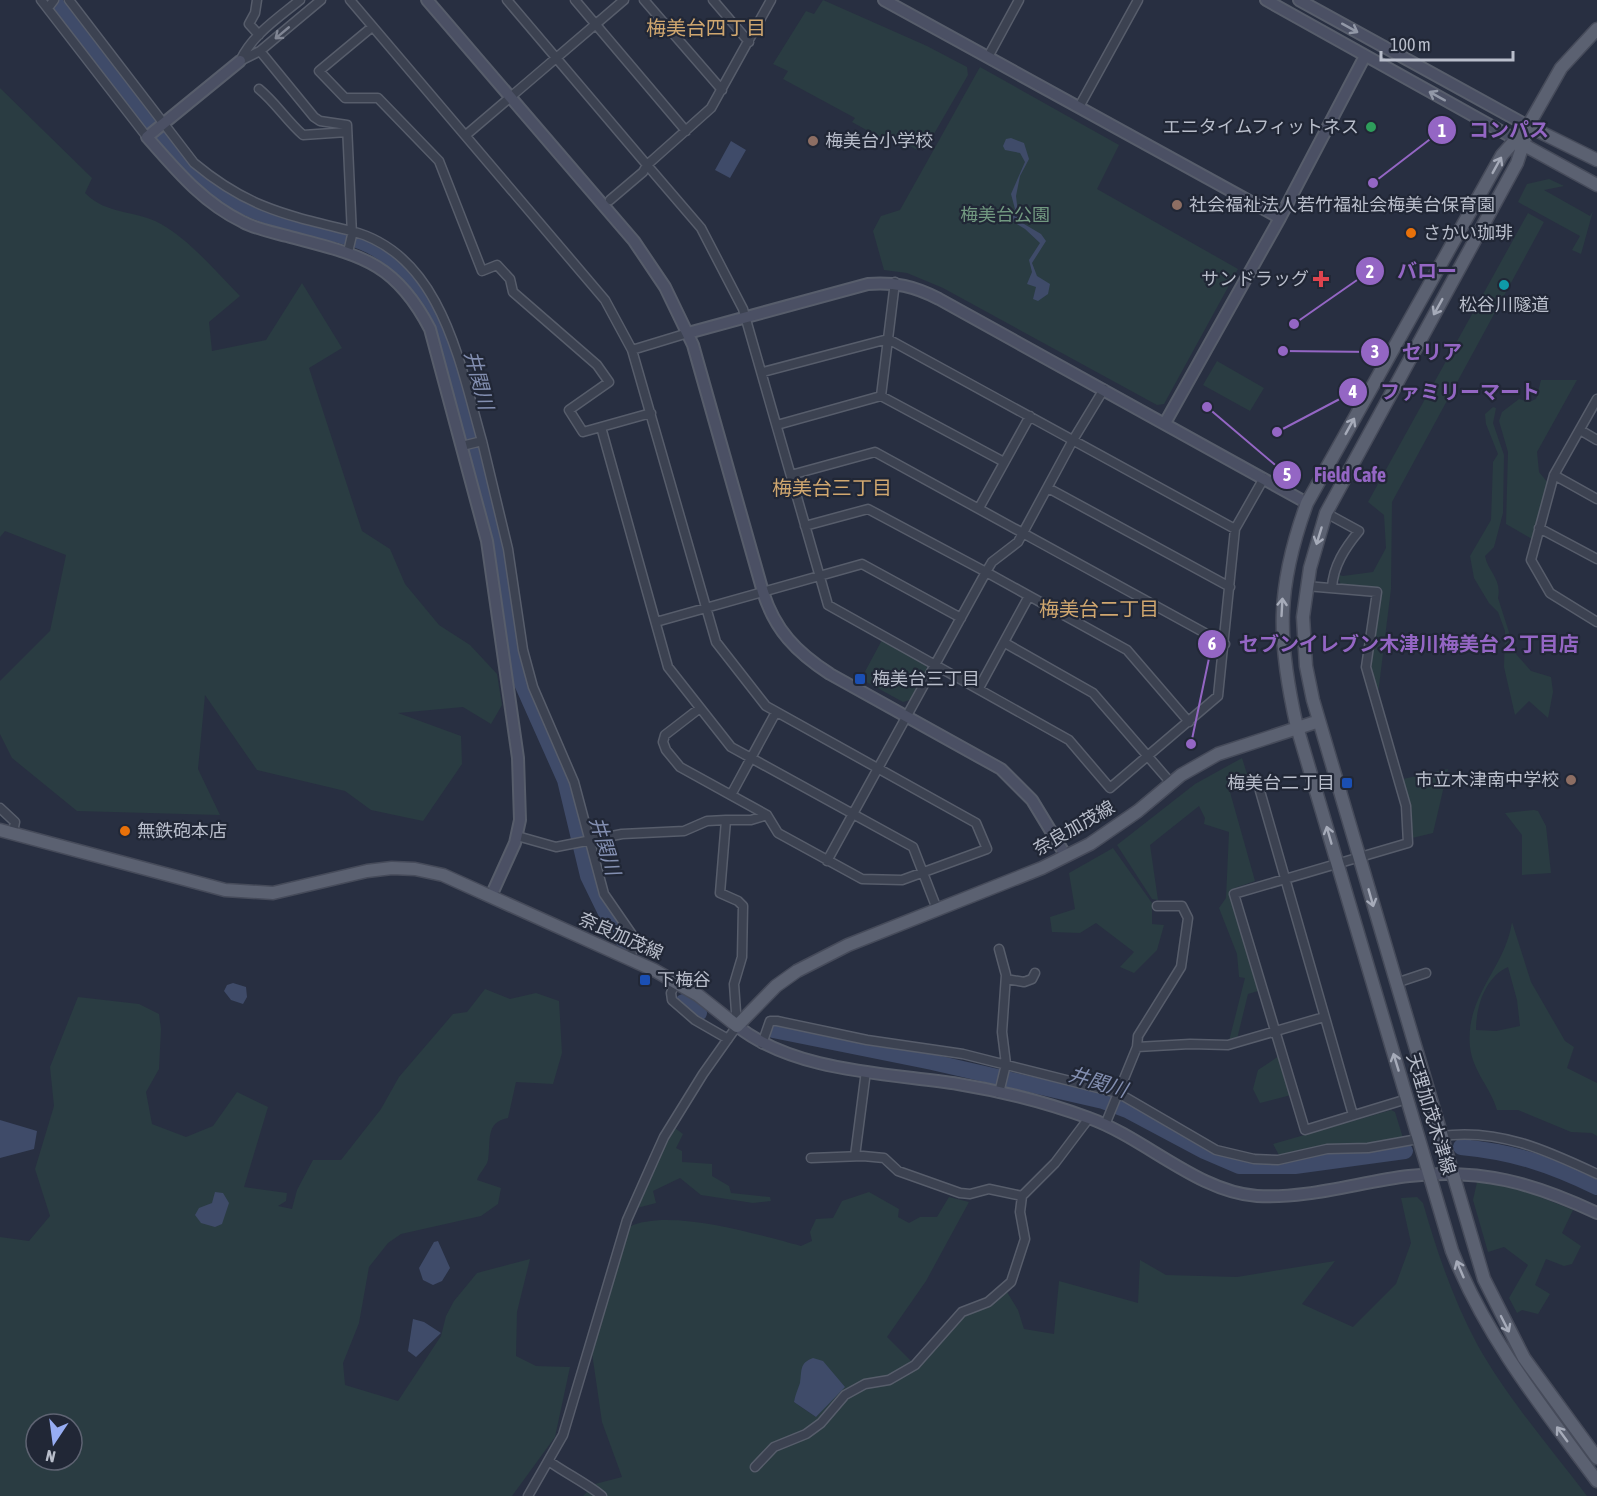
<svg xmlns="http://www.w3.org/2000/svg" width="1597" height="1496" font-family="'Asap Condensed','Noto Sans JP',sans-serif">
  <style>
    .green { fill: #2a3c42; fill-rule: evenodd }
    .water { fill: #3f4b69 }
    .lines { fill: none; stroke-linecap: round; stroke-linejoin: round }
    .river { stroke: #3f4b69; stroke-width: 16 }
    .street-casing { stroke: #575d6b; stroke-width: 11 }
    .secondary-casing { stroke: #575d6b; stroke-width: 14 }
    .primary-casing { stroke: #464b5a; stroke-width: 15 }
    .street { stroke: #3c4251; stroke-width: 8 }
    .secondary { stroke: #4b5064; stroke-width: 10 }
    .primary { stroke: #5b6171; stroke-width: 12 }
    .oneway { stroke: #9298a7 }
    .oneway2 { stroke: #818694 }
    .oneway3 { stroke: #a6abb9 }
    .leisure-dot { fill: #2e9e5b; stroke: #212736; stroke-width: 2 }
    .education-dot { fill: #8d6e63; stroke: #212736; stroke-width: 2 }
    .food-dot { fill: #e8710a; stroke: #212736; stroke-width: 2 }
    .health-dot { fill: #e0444e; stroke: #212736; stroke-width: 2 }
    .culture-dot { fill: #0f9aa8; stroke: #212736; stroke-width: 2 }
    .transit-dot { fill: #1a4fb4; stroke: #212736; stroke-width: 2 }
    .labels { text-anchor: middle; stroke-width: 4.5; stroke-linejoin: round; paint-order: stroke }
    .poi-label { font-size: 18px; fill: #b9becb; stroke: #212736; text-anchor: start }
    .park-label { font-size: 18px; fill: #729a81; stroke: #212736 }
    .street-label { font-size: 18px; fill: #b9becb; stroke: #212736 }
    .neighbourhood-label { font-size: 20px; fill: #d0a76f; stroke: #212736 }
    .water-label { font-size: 20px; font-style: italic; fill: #838fb1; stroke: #212736 }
    .leader { fill: none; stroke: #9466c4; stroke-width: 2 }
    .callout-dot { fill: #9466c4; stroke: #212736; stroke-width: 2 }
    .mark-label { font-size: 18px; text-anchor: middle; font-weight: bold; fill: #fff }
    .callout-label { font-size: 20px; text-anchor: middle; font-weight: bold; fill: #9466c4; stroke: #212736; stroke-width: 4.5; stroke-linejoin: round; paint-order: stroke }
  </style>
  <rect width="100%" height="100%" fill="#282f41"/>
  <!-- green -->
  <path class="green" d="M823,0L927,46L967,67L968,75L927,146L920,143L917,150L892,136L888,142L852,122L855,118L783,79L788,71L773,64L806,11L814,14Z
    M980,67L1119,145L1097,189L1238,269L1164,404L1157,405L943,288L907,273L884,270L873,231L881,216L900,210Z
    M0,88L92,178L85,193C106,215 136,210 161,224C191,241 216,272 240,296L209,322L212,351L266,340L302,283L342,348L309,368L362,531L390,549L405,584L439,625L470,645L497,674L502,705L491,724L463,707L398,713L461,736L462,764L423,821L371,810L345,791L257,770L205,695L198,769L220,815L77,811L12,758L0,734V681L50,631L66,555L5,531L0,537Z
    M1549,179L1564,186L1544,190L1590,216L1593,211L1581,254L1572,250L1580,236L1518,202L1527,184Z
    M1528,213L1544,222L1392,502L1391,589L1378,694L1370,665L1382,589L1341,585L1336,574L1343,576L1373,572L1386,548L1384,515L1368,502Z
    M1217,361L1264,388L1250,411L1203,385Z
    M1541,380H1577L1537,452L1539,472L1548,483L1532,539L1506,524L1508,452L1499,421L1502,412L1519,399L1529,402L1536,399Z
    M1493,407L1496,408L1493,423L1504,455L1503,513L1494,547L1485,556C1488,572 1502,579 1498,598L1516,654L1531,671L1551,677L1553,692L1548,718L1529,701L1515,715L1504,667L1505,631L1498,612L1489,603L1474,578L1470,556L1491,520L1493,462L1498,454L1486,424L1485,414Z
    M882,640L926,663L927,669L910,700L903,702L861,679Z
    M1242,758L1248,777L1240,783V788L1230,792L1255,881L1232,889L1261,990L1248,994L1237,1039L1229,1041L1245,978L1239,977L1237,954L1219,908L1226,898L1229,832L1204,824L1205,818L1199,806L1150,845L1158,900L1152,899L1117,845L1195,784Z
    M1448,769L1433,833L1412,838L1411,807L1403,779Z
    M1534,810L1538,811L1546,826L1551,873L1522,875V835L1505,813Z
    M1113,848L1152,903V924L1164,925L1157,950L1134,973L1120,967L1134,952L1096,923L1080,933L1052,932L1050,917L1075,909L1069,873Z
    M1512,922L1531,982L1565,1041L1574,1047L1567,1068L1597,1083V1136L1592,1133L1571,1132L1518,1110H1497C1491,1088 1473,1072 1470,1047C1465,995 1505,969 1512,922ZM1508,967L1517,1000L1520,1026L1496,1031L1476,1030C1476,1007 1485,977 1508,967Z
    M485,989L510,999L536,993L559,1001L562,1053L553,1084L516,1082L508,1118C485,1122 491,1141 488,1160C487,1166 479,1173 477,1180L501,1188L498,1204L481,1216L401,1234L388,1243L369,1267L359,1323L343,1363L345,1385L398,1401L441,1336L446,1316L454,1301L477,1273L530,1259L517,1312L516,1356L536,1366L570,1367L555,1437L512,1496H0V1237L29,1241L50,1216L35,1169L54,1106L50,1067L78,997L139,1004L159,1014L161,1029L159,1069L146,1092L152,1124L186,1137L213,1126L237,1092L268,1107L244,1187L287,1193L286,1201L278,1206L292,1209L297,1190L313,1160H341L381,1109L399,1077L453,1014L467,1012ZM36,1424H72V1460H36Z
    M1279,1056L1291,1095L1260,1103L1253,1089L1258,1070Z
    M1391,1110L1395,1112L1403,1138L1360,1146L1336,1144L1280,1157L1273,1144Z
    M675,1128L683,1134L676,1148L682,1151V1162L712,1164V1176L729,1186L731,1193L770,1197L771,1201L753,1203L701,1195L680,1178L653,1191L656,1203L637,1208L652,1170Z
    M1477,1182L1520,1189L1573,1210L1562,1233L1581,1246L1572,1264L1564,1266L1546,1259L1535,1285L1550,1294L1538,1314L1522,1310L1517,1313L1509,1298L1528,1265L1504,1247L1488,1252L1473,1200Z
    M869,1192L899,1209L898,1217L909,1223L920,1217H937L949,1197L969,1202L926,1281L887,1337L918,1368L962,1315L990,1307L1007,1292L1018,1310L1024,1329L1054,1334L1059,1281L1138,1303L1140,1260L1166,1275L1237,1277L1335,1261L1302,1304L1353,1327L1396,1284L1411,1243L1401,1198L1417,1197L1423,1203C1437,1252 1453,1299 1477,1344C1507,1398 1550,1447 1587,1496H583L595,1484L622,1477L602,1422L592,1353L629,1227C668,1207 759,1235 801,1246L812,1241L810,1232L816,1219L833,1218L842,1201ZM800,1384L833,1398L816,1417L794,1402Z"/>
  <!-- water -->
  <path class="water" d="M1011,138L1024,143L1029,159L1020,176L1016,196L1019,221L1041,234L1046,241L1032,263L1037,276L1050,284L1048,294L1038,301L1033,299L1036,287L1027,284L1032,272L1029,260L1040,243L1025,229L1009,219L1015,209L1011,194L1025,162L1020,153L1005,150L1003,146L1006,139Z
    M731,141L746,150L730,178L715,170Z
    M233,983L246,987L247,997L243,1004L231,1000L224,991L227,985Z
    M0,1120L37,1131L34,1149L0,1158Z
    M215,1192L223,1193L229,1203L222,1224L215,1227L201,1223L195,1215L199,1208L212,1203Z
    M438,1241L450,1268L442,1281L433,1285L423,1280L419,1268L434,1242Z
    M413,1319L424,1322L441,1333L416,1357L408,1351Z
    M813,1358L823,1361L845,1387L816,1417L794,1402C795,1395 798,1389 800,1383C802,1371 799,1363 813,1358Z"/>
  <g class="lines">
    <!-- river -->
    <path class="river" d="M53,0C84,41 116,82 150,121C172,147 195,176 224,195C245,209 271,218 295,225C322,233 353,234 378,250C406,267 425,292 441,320L487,489L520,679L565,780L588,876L608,917L626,944
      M683,1002L699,1013
      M773,1030L932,1062L1103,1101L1127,1110L1204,1151L1239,1166H1295L1405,1151
      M1461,1147C1513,1152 1550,1164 1597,1187"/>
    <!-- street casing -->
    <g class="street-casing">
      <path id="street" d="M41,0L147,137
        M69,0L194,163C248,208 286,215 351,231C442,254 460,365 482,441
        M257,0L255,13L249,24L259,35
        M350,0L605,300L632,350L716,642L766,706L976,823L987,849L902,880L862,879L778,833L767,815L680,767L666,750L663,742L665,735L700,708
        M507,0L647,165L643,172L610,200
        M575,0L686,131
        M644,0L722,90
        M713,0L749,42
        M771,0L711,108L647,165L701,228L743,309L828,605L1069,740L1110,788L1218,696L1235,529L1264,478
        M48,8L54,0
        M372,27L319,71L345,98H378L439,161L482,271L497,265L510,279L513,292L597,365L609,382L569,410L583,432L651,413
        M260,51L314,117L320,121L347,125L352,235L348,252
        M988,57L1019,0
        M240,61L260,51L321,0
        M240,61C252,35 278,18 300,0
        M259,89C276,103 286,120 303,135L347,132
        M1079,107L1138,0
        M466,135L624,0
        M632,350L688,333
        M763,372L888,339L1235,529
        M1104,389L1073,440L1018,542L992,562L986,572L1127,650L1189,722
        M881,396L895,282
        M1597,399L1554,475L1531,560L1550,593L1597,622
        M777,425L881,396L1004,462
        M601,427L668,667L731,747L913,847L937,909
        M1580,430L1597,440
        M462,446L482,441L508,549L523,650L533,687L574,782L604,894L633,936L631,959
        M791,475L875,452L1225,644
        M1554,475L1597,499
        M1048,488L1230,587
        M979,508L1030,416
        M1326,513L1359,531C1345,548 1333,566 1332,588
        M805,526L868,509L986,572L827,861
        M1539,528L1597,559
        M1306,586L1377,592L1366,667L1406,806L1408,843L1234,894L1305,1130L1407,1099
        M656,622L862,564L961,618
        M1005,643L1093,693L1171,783
        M979,688L1029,596
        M1260,791L1353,1115
        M731,795L776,712
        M0,808L15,822L13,832
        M726,820H751L767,815
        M517,836L556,847L622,834L684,831L707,821L726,820L720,893L738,901L743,906L742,957L734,984L737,1026L703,1074L664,1137L655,1157L627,1220L563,1435L528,1496
        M1006,979L1024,982L1032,979L1035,973
        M676,981L671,993L672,1000L695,1020L728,1039
        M1396,983L1426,973
        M762,1044L770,1021H777L867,1040L963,1054L1118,1093L1216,1150L1254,1159L1278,1160L1327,1149L1368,1148L1418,1139
        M1137,1047L1190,1044L1228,1045L1324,1017
        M999,1093L1006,1064L1002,1032L1006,975L999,949
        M1105,1125L1137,1047L1138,1036L1181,967L1188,918L1182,906H1157
        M1441,1136C1498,1128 1546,1150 1597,1174
        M855,1156L866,1071
        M811,1158L863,1156L884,1158L898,1171L960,1193L970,1194L989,1189L1022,1196
        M550,1462C567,1474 586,1483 602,1496
        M755,1467L774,1447L806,1434L821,1423L845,1395L865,1384L889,1380L915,1365L962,1312L988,1302L1011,1282L1025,1239L1020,1212L1022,1196L1055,1163L1089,1118"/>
    </g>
    <!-- secondary casing -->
    <g class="secondary-casing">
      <path id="secondary" d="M427,0L634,241L665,287L693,345L763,592C775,630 796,652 830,674L1001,769L1032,800L1066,856
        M884,0L1280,218
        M1266,0L1522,143
        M1299,0L1528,126
        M240,61L147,137C176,170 203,203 243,222C256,229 272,232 287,236C357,255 394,259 430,329L487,541L518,758L520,820L515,843L491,896
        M688,333L868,284C895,282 914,286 939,299L1307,503
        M1165,423L1280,218L1365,56
        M737,1026C795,1072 887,1073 958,1084C1001,1091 1048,1103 1089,1118C1145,1138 1198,1192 1257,1196C1308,1199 1359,1182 1409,1176C1481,1168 1533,1183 1597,1213"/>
    </g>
    <!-- primary casing -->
    <g class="primary-casing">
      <path id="primary" d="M1597,29L1561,68L1528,126L1502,155L1307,503C1276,588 1277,639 1297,727L1452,1251C1486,1337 1542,1407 1597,1481
        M1528,126L1597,160
        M1528,129L1517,163L1326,513L1310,568L1303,617L1306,666L1313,700L1484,1279L1524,1358L1597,1458
        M1524,145L1597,185
        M0,830L225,890L273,893L367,871L392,868L415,869L443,875L654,970L698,995L737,1026L776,986L797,971L848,945L1042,868L1090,844L1138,811L1181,775L1218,754L1319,721"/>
    </g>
    <!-- street -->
    <use href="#street" class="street"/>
    <!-- secondary -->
    <use href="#secondary" class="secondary"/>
    <!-- primary -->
    <use href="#primary" class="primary"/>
  </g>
  <!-- one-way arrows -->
  <defs><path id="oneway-shaft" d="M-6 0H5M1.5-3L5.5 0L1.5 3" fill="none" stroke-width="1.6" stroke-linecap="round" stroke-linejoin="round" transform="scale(1.5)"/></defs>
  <g class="oneway">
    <use href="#oneway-shaft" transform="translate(1350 28) rotate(29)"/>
    <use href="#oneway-shaft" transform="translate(1437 96) rotate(-151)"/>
  </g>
  <use class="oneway2" href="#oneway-shaft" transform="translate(282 33) rotate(140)"/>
  <g class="oneway3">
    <use href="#oneway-shaft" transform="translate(1497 165) rotate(-61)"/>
    <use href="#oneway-shaft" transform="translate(1438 307) rotate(119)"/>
    <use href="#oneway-shaft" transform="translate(1350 426) rotate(-61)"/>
    <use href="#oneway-shaft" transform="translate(1319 536) rotate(107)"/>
    <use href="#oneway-shaft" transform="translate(1282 607) rotate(-87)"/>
    <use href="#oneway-shaft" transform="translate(1329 835) rotate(-106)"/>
    <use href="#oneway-shaft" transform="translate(1371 898) rotate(74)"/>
    <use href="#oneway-shaft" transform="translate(1396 1062) rotate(-107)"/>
    <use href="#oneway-shaft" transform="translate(1460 1269) rotate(-113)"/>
    <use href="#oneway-shaft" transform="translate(1505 1324) rotate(63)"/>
    <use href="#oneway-shaft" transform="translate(1562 1434) rotate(-126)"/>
  </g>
  <!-- markers -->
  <circle class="leisure-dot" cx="1371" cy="127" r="6"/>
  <g class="education-dot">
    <circle cx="813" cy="141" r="6"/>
    <circle cx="1177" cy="205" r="6"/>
    <circle cx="1571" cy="780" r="6"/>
  </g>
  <g class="food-dot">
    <circle cx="1411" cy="233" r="6"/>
    <circle cx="125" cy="831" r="6"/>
  </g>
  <path class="health-dot" d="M1318 270h6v6h6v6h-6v6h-6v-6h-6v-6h6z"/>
  <circle class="culture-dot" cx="1504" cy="285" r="6"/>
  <g class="transit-dot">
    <rect x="854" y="673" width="12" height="12" rx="3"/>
    <rect x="1341" y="777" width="12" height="12" rx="3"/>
    <rect x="639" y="974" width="12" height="12" rx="3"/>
  </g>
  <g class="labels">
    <!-- poi labels -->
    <g class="poi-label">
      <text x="1359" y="133" text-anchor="end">エニタイムフィットネス</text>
      <text x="825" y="147">梅美台小学校</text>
      <text x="1189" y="211">社会福祉法人若竹福祉会梅美台保育園</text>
      <text x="1423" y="239">さかい珈琲</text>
      <text x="1309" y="285" text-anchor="end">サンドラッグ</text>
      <text x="1504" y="311" text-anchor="middle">松谷川隧道</text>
      <text x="872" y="685">梅美台三丁目</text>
      <text x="1559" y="786" text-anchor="end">市立木津南中学校</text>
      <text x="1335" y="789" text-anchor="end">梅美台二丁目</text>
      <text x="137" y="837">無鉄砲本店</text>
      <text x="657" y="986">下梅谷</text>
    </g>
    <!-- park labels -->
    <g class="park-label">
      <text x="1005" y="221">梅美台公園</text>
    </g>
    <!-- street labels -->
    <g class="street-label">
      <text transform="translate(1074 828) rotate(-30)" y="6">奈良加茂線</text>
      <text transform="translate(621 936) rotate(24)" y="6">奈良加茂線</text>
      <text transform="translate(1431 1114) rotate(73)" y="6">天理加茂木津線</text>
    </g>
    <!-- neighbourhood labels -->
    <g class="neighbourhood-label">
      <text x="706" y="35">梅美台四丁目</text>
      <text x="832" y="495">梅美台三丁目</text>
      <text x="1099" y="616">梅美台二丁目</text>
    </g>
    <!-- water labels -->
    <g class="water-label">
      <text transform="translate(479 380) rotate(75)" y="7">井関川</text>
      <text transform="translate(605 846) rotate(73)" y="7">井関川</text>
      <text transform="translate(1098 1082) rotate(17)" y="7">井関川</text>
    </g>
  </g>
  <!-- callouts -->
  <path class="leader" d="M1373 183L1442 130M1294 324L1370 271M1283 351L1375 352M1277 432L1353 392M1207 407L1287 475M1191 744L1212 644"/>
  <g class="callout-dot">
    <circle cx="1373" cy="183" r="6"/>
    <circle cx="1294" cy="324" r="6"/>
    <circle cx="1283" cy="351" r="6"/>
    <circle cx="1277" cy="432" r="6"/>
    <circle cx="1207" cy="407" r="6"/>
    <circle cx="1191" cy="744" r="6"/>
    <circle cx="1442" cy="130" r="15"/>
    <circle cx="1370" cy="271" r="15"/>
    <circle cx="1375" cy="352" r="15"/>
    <circle cx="1353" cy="392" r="15"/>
    <circle cx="1287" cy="475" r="15"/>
    <circle cx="1212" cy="644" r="15"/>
  </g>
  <g class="mark-label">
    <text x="1442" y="137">1</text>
    <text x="1370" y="278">2</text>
    <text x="1375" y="358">3</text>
    <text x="1353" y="398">4</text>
    <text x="1287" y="481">5</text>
    <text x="1212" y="650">6</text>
  </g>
  <g class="callout-label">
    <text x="1509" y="137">コンパス</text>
    <text x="1427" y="278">バロー</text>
    <text x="1432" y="359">セリア</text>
    <text x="1460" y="399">ファミリーマート</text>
    <text x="1350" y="482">Field Cafe</text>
    <text x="1409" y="651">セブンイレブン木津川梅美台２丁目店</text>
  </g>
  <!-- north arrow -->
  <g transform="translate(54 1442) rotate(193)"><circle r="28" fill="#212736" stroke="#5e6372" stroke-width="1.5"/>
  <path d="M0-4.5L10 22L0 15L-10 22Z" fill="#97adf3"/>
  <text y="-9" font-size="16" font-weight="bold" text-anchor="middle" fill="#b9becb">N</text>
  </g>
  <!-- scale -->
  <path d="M1381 51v9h132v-9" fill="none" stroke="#b9becb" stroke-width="3"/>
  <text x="1390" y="51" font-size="18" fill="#b9becb" stroke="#212736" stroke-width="4.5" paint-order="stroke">100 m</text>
</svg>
